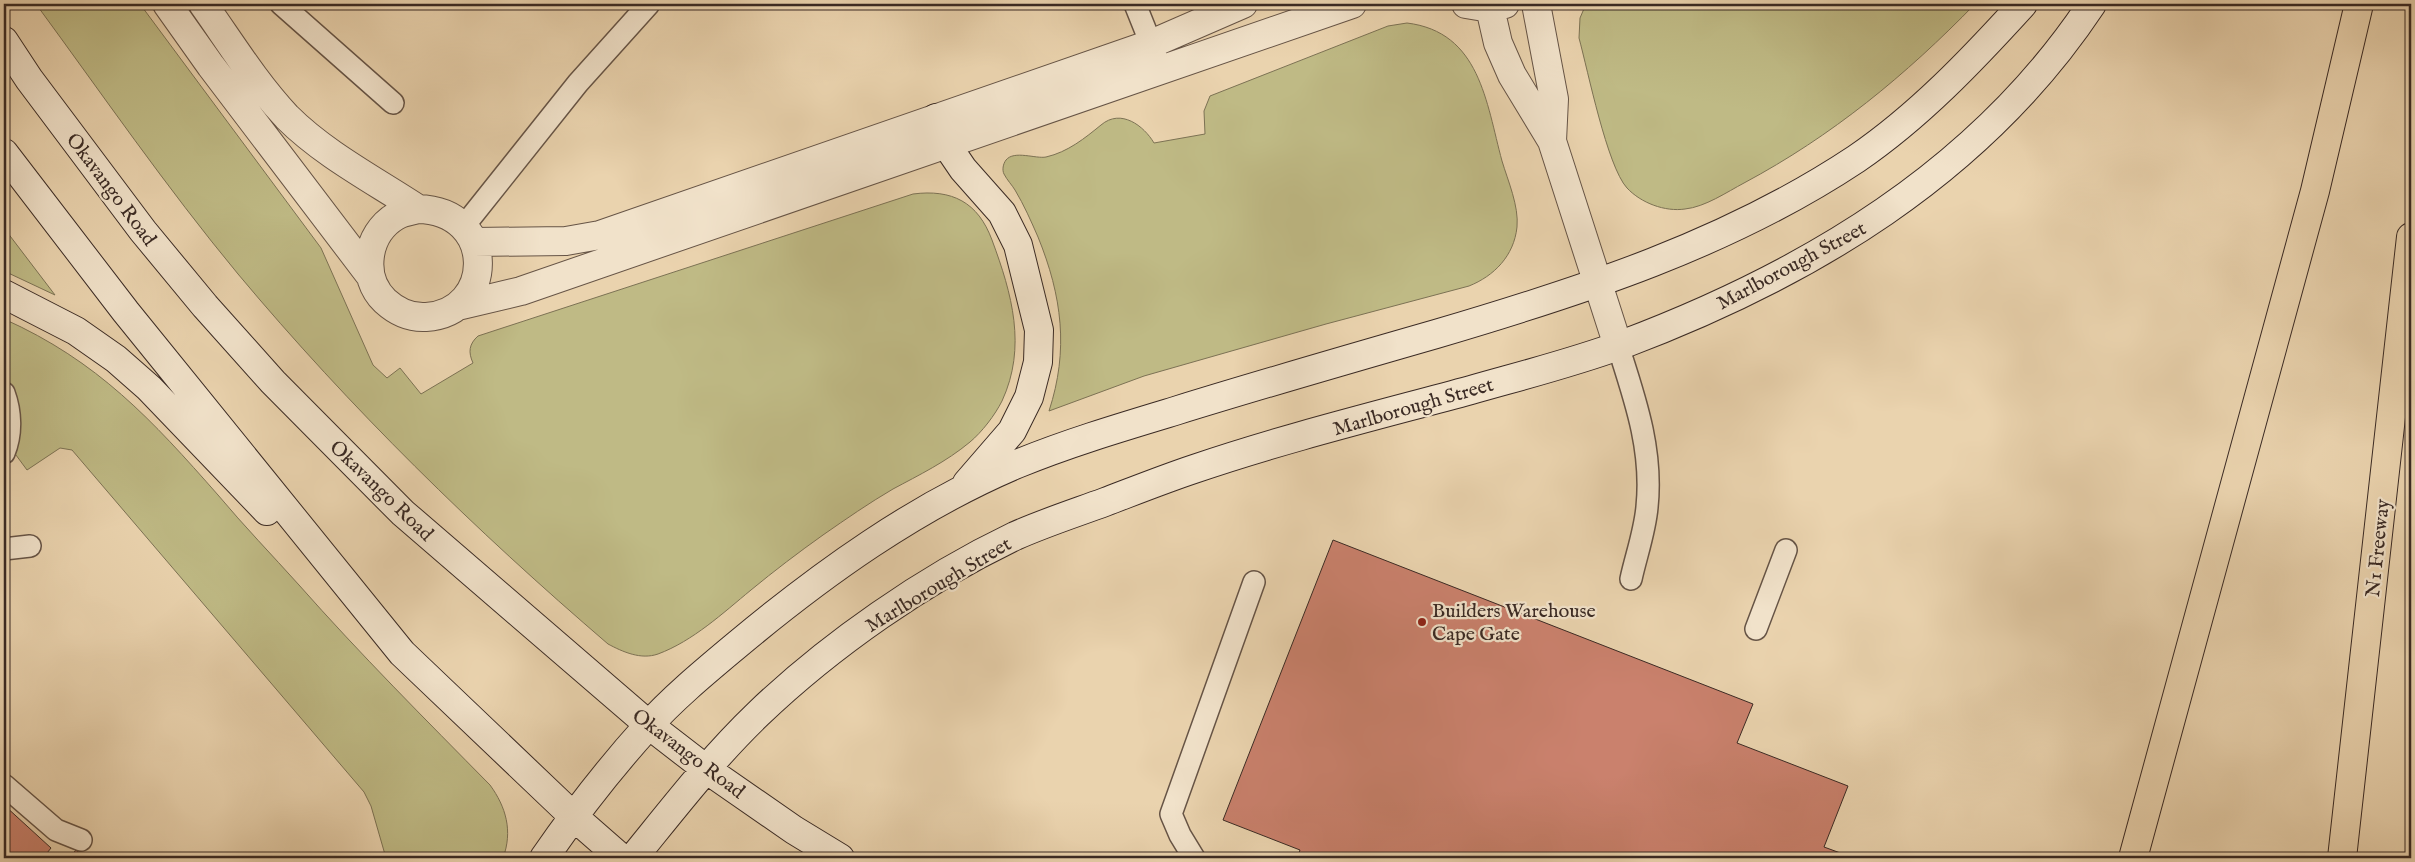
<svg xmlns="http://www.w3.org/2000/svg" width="2415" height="862" font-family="'IM FELL English',serif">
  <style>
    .green { fill: #bfba85; stroke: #7c7254 }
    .building { fill: #ca816d; stroke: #3a2a24 }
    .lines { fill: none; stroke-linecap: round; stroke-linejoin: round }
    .lane-casing { stroke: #665446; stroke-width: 24 }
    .street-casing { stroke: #665446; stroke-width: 30 }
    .secondary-casing { stroke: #3a2a24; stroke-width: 30 }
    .highway-casing { stroke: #3a2a24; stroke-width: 30 }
    .lane { stroke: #f1e2ca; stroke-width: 21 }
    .street { stroke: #f1e2ca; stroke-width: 28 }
    .secondary { stroke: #f1e2ca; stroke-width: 28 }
    .highway { stroke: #ead3ae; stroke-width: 28 }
    .poi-dot { fill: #8f2418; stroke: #f1e2ca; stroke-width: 2 }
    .labels { text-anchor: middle; stroke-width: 4.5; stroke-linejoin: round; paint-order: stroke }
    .street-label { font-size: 20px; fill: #3a2a24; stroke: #f1e2ca }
    .poi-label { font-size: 20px; fill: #3a2a24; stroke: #f1e2ca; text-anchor: start }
  </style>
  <rect width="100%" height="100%" fill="#ead3ae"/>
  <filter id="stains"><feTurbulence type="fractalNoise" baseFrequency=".004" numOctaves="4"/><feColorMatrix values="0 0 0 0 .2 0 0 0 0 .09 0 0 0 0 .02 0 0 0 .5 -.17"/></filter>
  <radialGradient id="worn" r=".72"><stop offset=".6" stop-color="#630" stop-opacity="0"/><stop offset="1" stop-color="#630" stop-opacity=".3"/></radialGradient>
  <!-- green -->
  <path class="green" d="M36,4H140L321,248L373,365L387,378L400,368L421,394L473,363C468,352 469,344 478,336L913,194C952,189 978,202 992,240C1012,294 1027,347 1002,401C995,415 982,432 970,442C946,462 919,475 893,489C869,503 846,519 823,535C799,552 774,571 751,590C723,613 693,641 658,654C641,660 623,652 608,644C475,530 350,408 238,274C166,187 102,94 36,4Z
    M1586,4H1975C1906,75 1832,136 1744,183C1727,192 1705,207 1685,209C1665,212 1641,203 1627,188C1607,166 1588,71 1579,38L1580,18Z
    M1407,23C1480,32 1486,102 1502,161C1508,181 1519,206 1517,227C1514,256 1494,276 1469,286L1326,324L1144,376L1049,411C1069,350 1062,296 1038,237C1031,221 1024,205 1015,190C1012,185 1007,180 1004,174C1002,170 1003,164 1006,160C1014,150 1036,159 1046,157C1068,152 1085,138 1101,125C1121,108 1144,126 1154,143L1205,134L1204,111L1210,96L1388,26Z
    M4,228L55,295L4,271Z
    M4,319C98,361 152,420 218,495C244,526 272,555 299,585C360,654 425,719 490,785C506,807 513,831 503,858H386L371,806L364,792L72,450L60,448L27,470L13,451C26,411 18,406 4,370C0,360 4,331 4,319Z"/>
  <!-- building -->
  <path class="building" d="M1333,540L1753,704L1737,743L1848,786L1824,847L1854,858H1297L1300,850L1223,820Z
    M4,805L51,848L43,858H4Z
    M76,850L85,858H69Z"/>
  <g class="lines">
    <!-- lane casing -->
    <g class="lane-casing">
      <path id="lane" d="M281,4L393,103
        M1135,4L1161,69
        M464,226L578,83L649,4
        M1618,346C1635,399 1653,450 1647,507C1645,531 1636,556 1631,579
        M4,393C11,412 12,434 4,453
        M4,549L30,546
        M1756,629L1786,550
        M4,785L56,830L81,840
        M1194,858L1180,835L1171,814L1254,582"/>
    </g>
    <!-- street casing -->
    <g class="street-casing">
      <path id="street" d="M167,4L211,66L369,274
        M203,4C230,42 255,83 287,117C324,154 374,180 418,209C498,211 495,313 426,317C410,318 397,312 385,301C360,277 366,234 396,216C402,212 411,211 418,209
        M1466,4L1490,8L1505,4
        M1536,4L1554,99L1552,141
        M1490,8L1498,43L1512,75L1552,141L1618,346
        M474,242L566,241L600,235L1151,44L1243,4
        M458,306L521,291L1352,4"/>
    </g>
    <!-- secondary casing -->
    <g class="secondary-casing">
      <path id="secondary" d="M4,41L29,79L143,231L205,306L273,382L403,513L649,725L706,769L794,830L840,858
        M936,118L946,144L963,169L1002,213L1018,245L1039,330L1038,362L1029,397L1012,431L967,483
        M4,153L126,312L402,653L573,816L621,858
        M4,294L76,331L116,359L149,388L267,511
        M544,858C575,813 610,768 647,727C674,697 707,670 738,644C822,574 915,507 1017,464C1068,443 1122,427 1175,411C1262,384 1349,359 1436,334C1582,291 1728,244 1856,159C1919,116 1972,60 2023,4
        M633,858C673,809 712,758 758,714C830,645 925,579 1015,536C1044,523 1075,513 1105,502C1134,491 1164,479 1194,469C1285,438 1379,415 1471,390C1520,376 1572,363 1621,345C1807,275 1980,173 2092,4"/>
    </g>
    <!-- highway casing -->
    <g class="highway-casing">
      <path id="highway" d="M2133,858L2315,191L2359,4
        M2342,858L2411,237"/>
    </g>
    <!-- lane -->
    <use href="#lane" class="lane"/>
    <!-- street -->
    <use href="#street" class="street"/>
    <!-- secondary -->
    <use href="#secondary" class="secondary"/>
    <!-- highway -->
    <use href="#highway" class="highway"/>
  </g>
  <!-- markers -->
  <circle class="poi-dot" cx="1422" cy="622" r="5"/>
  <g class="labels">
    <!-- street labels -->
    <g class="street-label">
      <text transform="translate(112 189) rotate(53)" y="7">Okavango Road</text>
      <text transform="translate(1791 265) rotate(-28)" y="7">Marlborough Street</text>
      <text transform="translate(1413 406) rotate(-16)" y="7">Marlborough Street</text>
      <text transform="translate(382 490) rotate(44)" y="7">Okavango Road</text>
      <text transform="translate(2377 548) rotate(-84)" y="7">N1 Freeway</text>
      <text transform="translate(938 584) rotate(-31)" y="7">Marlborough Street</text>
      <text transform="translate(689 753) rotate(37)" y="7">Okavango Road</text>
    </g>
    <!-- poi labels -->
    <g class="poi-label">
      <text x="1432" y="617">Builders Warehouse<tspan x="1432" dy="23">Cape Gate</tspan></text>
    </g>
  </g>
  <!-- margin -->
  <rect width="2415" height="862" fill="none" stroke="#ead3ae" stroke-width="20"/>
  <rect x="5" y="5" width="2405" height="852" fill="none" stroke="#3a2a24" stroke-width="2.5"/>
  <rect x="10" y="10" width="2395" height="842" fill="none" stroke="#3a2a24"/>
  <rect width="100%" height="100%" filter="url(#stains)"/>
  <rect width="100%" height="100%" fill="url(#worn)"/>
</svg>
